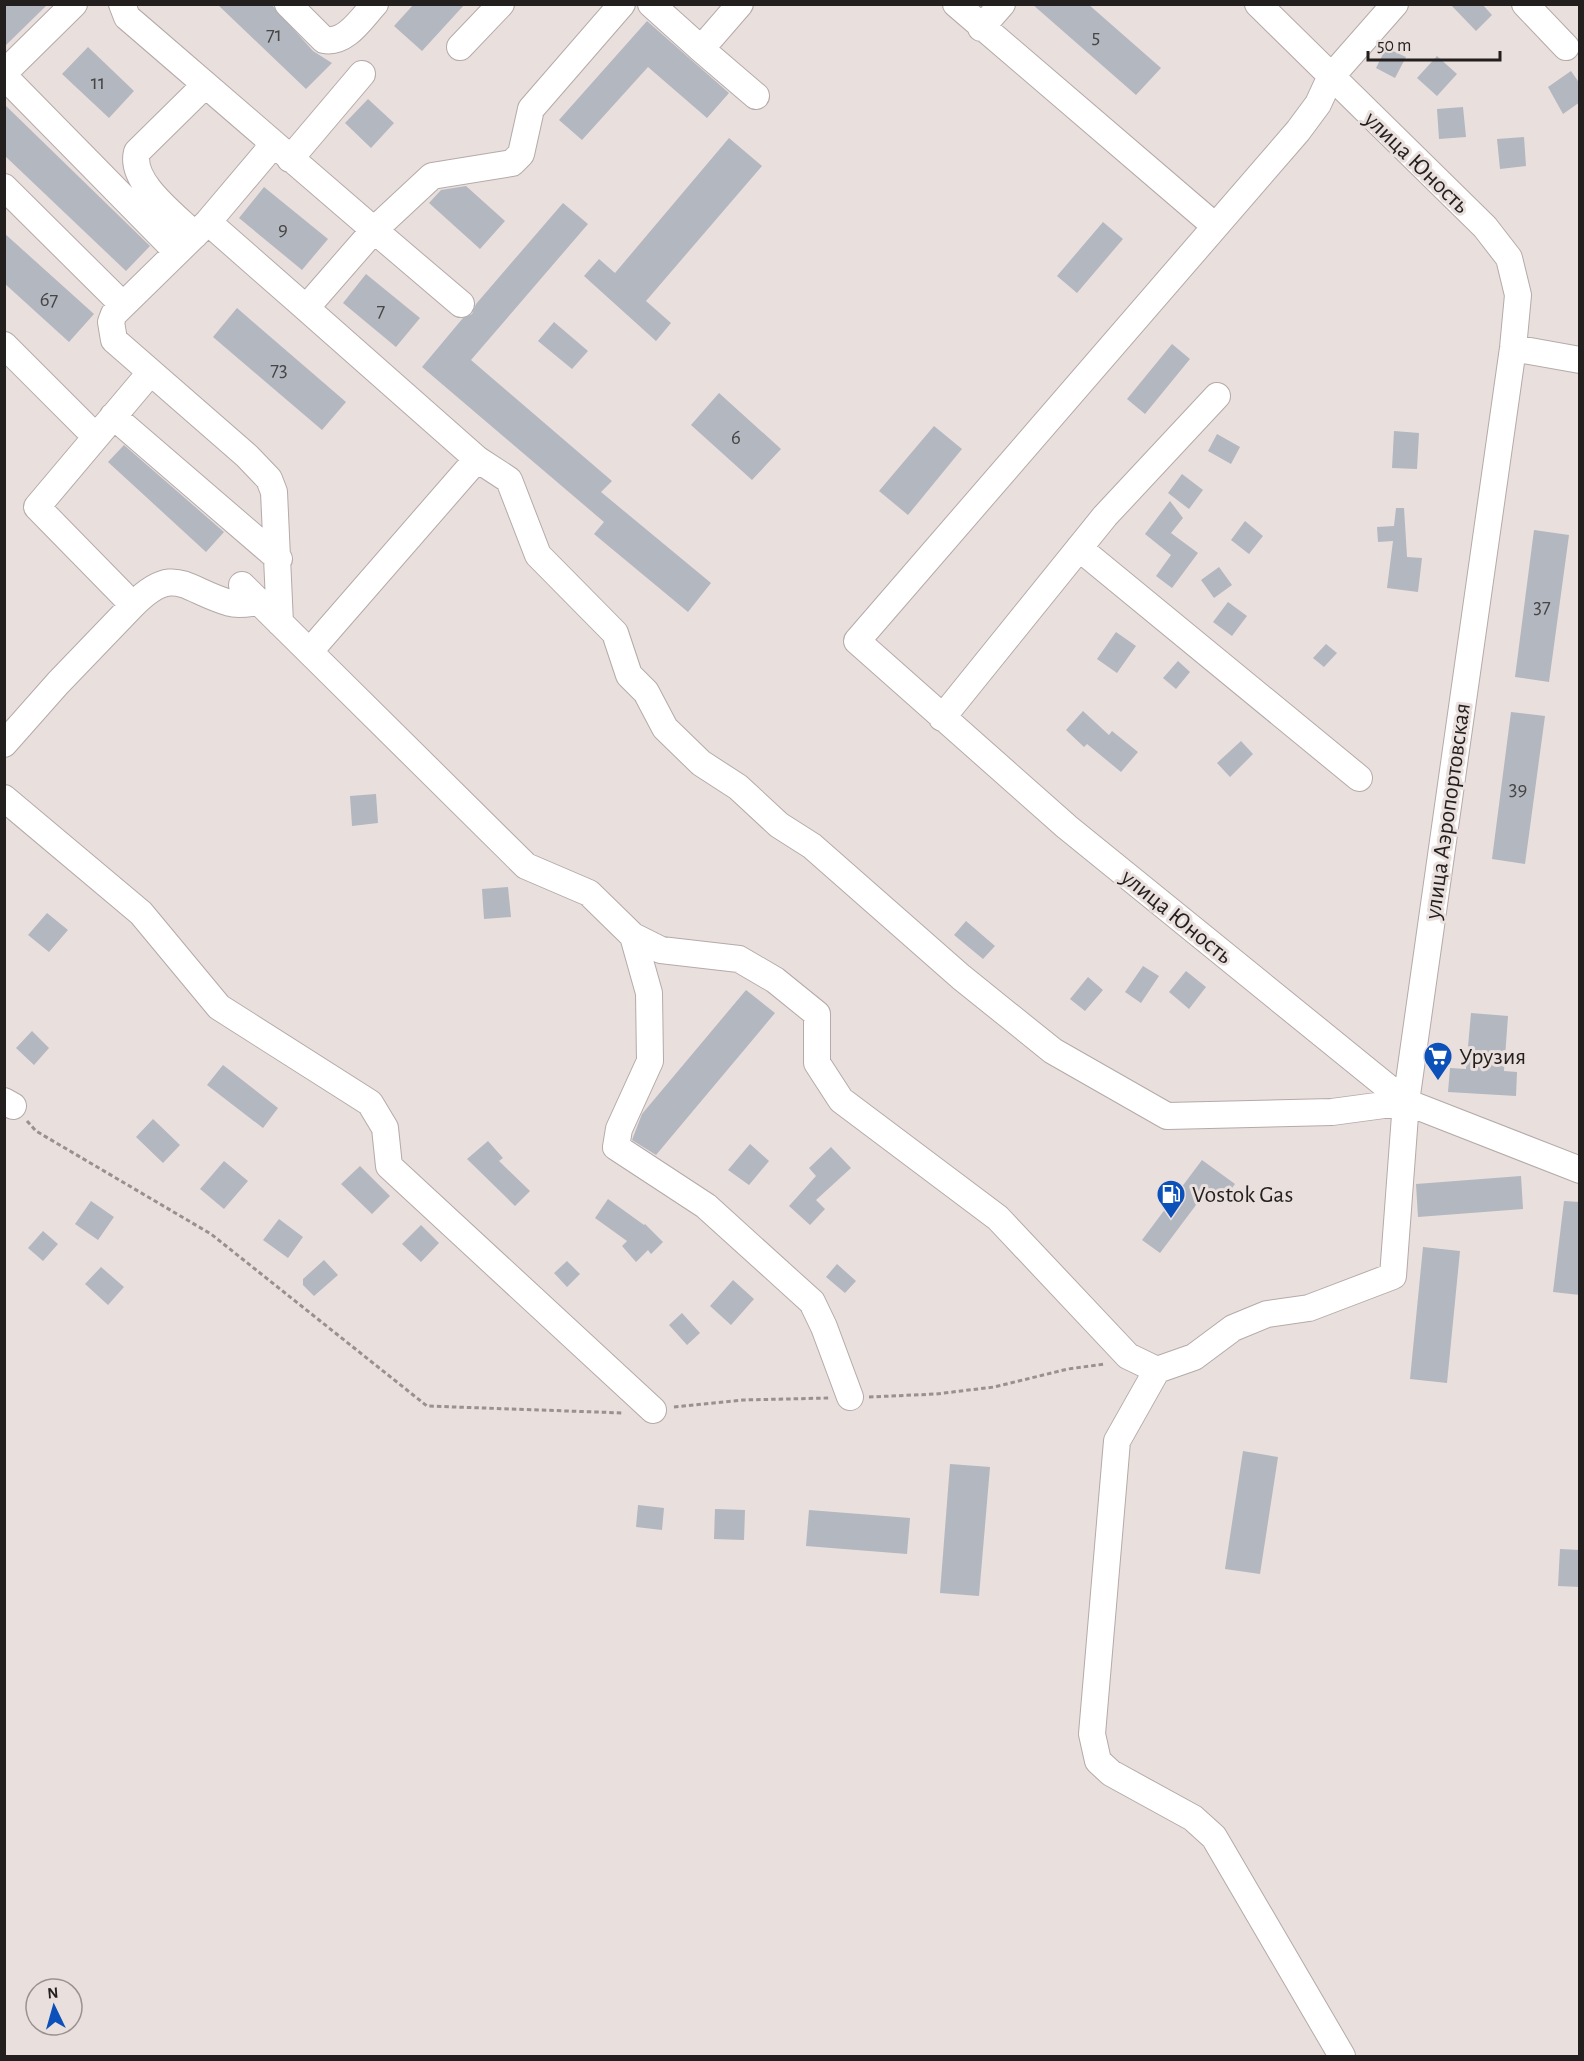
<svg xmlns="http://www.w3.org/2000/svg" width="1584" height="2061" font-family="'Alegreya Sans',sans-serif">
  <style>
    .building { fill: #b3b7bf }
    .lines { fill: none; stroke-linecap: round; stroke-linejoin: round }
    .minor-casing { stroke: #b4aaa9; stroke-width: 28 }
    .path { stroke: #99918f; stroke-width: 3; stroke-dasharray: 4.5 3; stroke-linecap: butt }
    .minor { stroke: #fff; stroke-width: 26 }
    .labels { text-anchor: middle; stroke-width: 6; stroke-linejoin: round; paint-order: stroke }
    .number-label { font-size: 21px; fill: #474546 }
    .street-label { font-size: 24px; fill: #231f1e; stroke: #e9dfdd }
    .poi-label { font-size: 24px; fill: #231f1e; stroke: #e9dfdd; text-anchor: start }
  </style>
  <rect width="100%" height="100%" fill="#e9dfdd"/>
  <!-- building -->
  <path class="building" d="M4,4H48L4,47Z
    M217,4H271L313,51L332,63L306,89Z
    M414,4H465L422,51L394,26Z
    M1032,4H1088L1161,68L1136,95Z
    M1450,4H1482L1492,15L1476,31Z
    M647,21L729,93L707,118L648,67L582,140L559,120Z
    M88,47L134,91L109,118L62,74Z
    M1386,48L1406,57L1395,78L1376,68Z
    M1437,56L1457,74L1437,96L1417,78Z
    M1571,71L1580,84V102L1563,114L1548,87Z
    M368,99L394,123L371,148L345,123Z
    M4,104L150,246L126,271L4,155Z
    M1463,107L1466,137L1439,139L1437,109Z
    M1524,137L1526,166L1500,169L1497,139Z
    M729,138L762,166L646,301L671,323L656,341L584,276L599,259L615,273Z
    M466,186L505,221L480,249L429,203L441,190Z
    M264,187L328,239L302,270L239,218Z
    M563,203L588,224L471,360L612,481L601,492L711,583L688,612L594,534L604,522L422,367L463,318L472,314L476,304Z
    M1103,222L1123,239L1077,293L1057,276Z
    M4,233L94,314L69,342L4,283Z
    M366,274L420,318L396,347L343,303Z
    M237,308L346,402L322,430L213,337Z
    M554,322L588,351L572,369L538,341Z
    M1172,344L1190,359L1145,414L1127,399Z
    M719,393L781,449L752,480L691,425Z
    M934,426L962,449L908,515L879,491Z
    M1394,431L1419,433L1417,469L1392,468Z
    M1217,434L1240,447L1231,464L1208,451Z
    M124,445L224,532L206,552L108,462Z
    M1182,474L1203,490L1189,509L1168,493Z
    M1170,501L1183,518L1171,533L1198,553L1172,588L1156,576L1171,555L1145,534Z
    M1396,508H1404L1407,557L1422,558L1418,592L1387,588L1393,541L1378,542L1377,527L1394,526Z
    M1245,521L1263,536L1249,554L1231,540Z
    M1534,530L1569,535L1549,682L1515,677Z
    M1219,567L1232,585L1214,598L1201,580Z
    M1228,602L1247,616L1232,636L1213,622Z
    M1116,632L1136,646L1117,673L1097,659Z
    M1326,644L1337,653L1324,667L1313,658Z
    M1178,661L1190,672L1176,689L1163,678Z
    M1083,711L1109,735L1112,731L1138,752L1121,772L1087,744L1084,747L1066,730Z
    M1511,712L1545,716L1525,864L1492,859Z
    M1241,741L1253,754L1230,777L1217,763Z
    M376,794L378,823L352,826L350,796Z
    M508,887L511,917L484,919L482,889Z
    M47,913L68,930L49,952L28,935Z
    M966,921L995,946L983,959L954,935Z
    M1143,966L1159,976L1141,1003L1125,992Z
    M1186,971L1206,987L1189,1009L1169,992Z
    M1088,977L1103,990L1085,1011L1070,999Z
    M746,990L775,1013L656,1155L632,1140L642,1114Z
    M1471,1013L1508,1016L1504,1071L1517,1072L1516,1096L1448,1092L1450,1068L1466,1069Z
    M32,1031L49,1048L34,1065L16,1048Z
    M223,1065L278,1108L263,1128L207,1085Z
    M153,1119L180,1145L163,1163L136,1137Z
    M488,1141L503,1158L499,1161L530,1191L515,1206L467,1159Z
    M750,1144L769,1161L749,1185L728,1170Z
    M831,1147L851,1168L816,1200L825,1209L810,1225L789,1206L816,1176L809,1168Z
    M1202,1160L1235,1184L1223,1200L1208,1189L1160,1253L1142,1240Z
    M224,1161L248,1181L224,1209L200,1189Z
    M360,1166L390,1196L372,1214L341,1184Z
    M1521,1176L1523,1209L1418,1217L1416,1184Z
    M608,1199L644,1225L645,1224L663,1242L651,1254L648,1250L636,1262L622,1246L627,1241L595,1218Z
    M91,1201L114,1217L98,1240L75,1224Z
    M1564,1201L1580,1202V1295L1553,1292Z
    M279,1219L303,1237L288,1258L263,1240Z
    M421,1225L439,1243L421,1262L402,1244Z
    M43,1231L58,1244L43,1261L28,1248Z
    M1423,1247L1460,1251L1447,1383L1410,1379Z
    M324,1260L338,1275L314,1296L303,1285V1279Z
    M567,1261L580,1274L567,1287L554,1273Z
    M837,1264L856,1281L845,1293L826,1277Z
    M101,1267L124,1287L108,1305L85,1284Z
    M733,1280L754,1299L731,1325L710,1306Z
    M682,1313L700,1333L687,1345L669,1325Z
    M1243,1451L1278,1457L1260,1574L1225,1569Z
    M950,1464L990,1467L979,1596L940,1593Z
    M638,1505L664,1508L662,1530L636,1527Z
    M715,1509L745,1510L744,1540L714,1539Z
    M809,1510L910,1518L907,1554L806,1546Z
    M1560,1549L1580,1550V1587L1558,1586Z"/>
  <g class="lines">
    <!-- minor casing -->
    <g class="minor-casing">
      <path id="minor" d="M122,4L127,17L141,29L374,230L306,308L477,459L509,480L538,555L615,633L629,675L646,692L665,728L701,763L738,787L779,825L812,846L961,977L1053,1051L1167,1116L1332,1112L1406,1102L1580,1170
        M288,4L324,40C346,44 361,19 375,4
        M651,4L701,49L740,4
        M956,4L1215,226
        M1258,4L1485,227L1509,258L1518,295L1513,348L1406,1102L1393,1276L1309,1308L1267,1314L1233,1328L1194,1357L1157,1370L1117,1441L1092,1734L1098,1761L1111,1773L1193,1818L1214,1837L1342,2056
        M1395,4L1330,78L1318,104L1298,131L857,641L1067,827L1406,1102
        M1525,4L1566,47
        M981,28L1002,4
        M460,47L501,4
        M701,49L756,96
        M4,73L74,4
        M4,76L177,252
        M273,145L208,222L114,314L111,322L114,340L247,456L269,479L274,492L280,623
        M290,159L362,74
        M4,187L123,305
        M208,222L306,308
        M195,235C175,215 129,182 137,152L205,85
        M461,304L374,230L432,176L512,163L521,154L531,109L622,4
        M4,345L95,436
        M1513,348L1580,360
        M150,373L37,507L133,605C175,563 184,590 230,603C239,606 250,603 258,602
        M113,416L279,559
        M1079,548L1359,778
        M242,585L526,866L589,893L633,936L661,950L739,959L775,980L817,1014V1063L841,1100L998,1218L1128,1356L1157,1370
        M310,651L477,459
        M942,718L1105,516L1217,396
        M4,744L58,683L133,605
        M4,798L141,913L219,1007L370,1103L385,1128L389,1166L653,1410
        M633,936L649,993L650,1061L619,1129L616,1147L706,1206L812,1302L824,1327L850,1397
        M4,1101L13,1106"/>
    </g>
    <!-- path -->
    <path class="path" d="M27,1121L36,1131L211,1234L427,1406L624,1413
      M869,1397L936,1394L994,1387L1068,1369L1105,1364
      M674,1407L743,1400L829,1398"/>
    <!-- minor -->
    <use href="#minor" class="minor"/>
  </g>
  <!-- icons -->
  <defs>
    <g id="supermarket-pin" transform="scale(1.5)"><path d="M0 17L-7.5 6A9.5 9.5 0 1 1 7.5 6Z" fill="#0c50ba" stroke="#e9dfdd"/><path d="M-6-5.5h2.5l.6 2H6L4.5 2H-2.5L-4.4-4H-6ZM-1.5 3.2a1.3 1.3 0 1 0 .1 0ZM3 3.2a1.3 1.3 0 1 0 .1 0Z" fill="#fff"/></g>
    <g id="fuel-pin" transform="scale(1.5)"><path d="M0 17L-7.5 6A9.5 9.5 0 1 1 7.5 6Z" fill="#0c50ba" stroke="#e9dfdd"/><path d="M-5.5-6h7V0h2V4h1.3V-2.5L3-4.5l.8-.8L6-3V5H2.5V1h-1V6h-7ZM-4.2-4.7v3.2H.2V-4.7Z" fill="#fff"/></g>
  </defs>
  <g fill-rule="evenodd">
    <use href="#supermarket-pin" x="1438" y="1056"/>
    <use href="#fuel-pin" x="1171" y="1194"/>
  </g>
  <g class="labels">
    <!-- number labels -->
    <g class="number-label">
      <text x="274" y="41">71</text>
      <text x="1096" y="43">5</text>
      <text x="98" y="89">11</text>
      <text x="283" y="235">9</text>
      <text x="49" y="306">67</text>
      <text x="381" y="317">7</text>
      <text x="279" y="376">73</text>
      <text x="736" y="444">6</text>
      <text x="1542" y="613">37</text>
      <text x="1518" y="795">39</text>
    </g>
    <!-- street labels -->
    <g class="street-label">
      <text transform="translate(1417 162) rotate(44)" y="8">улица Юность</text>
      <text transform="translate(1447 811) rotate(-82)" y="8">улица Аэропортовская</text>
      <text transform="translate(1177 916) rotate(39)" y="8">улица Юность</text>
    </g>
    <!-- poi labels -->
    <g class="poi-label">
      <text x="1459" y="1064">Урузия</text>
      <text x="1192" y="1202">Vostok Gas</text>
    </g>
  </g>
  <!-- border -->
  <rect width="1584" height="2061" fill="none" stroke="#231f1e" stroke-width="12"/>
  <!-- north arrow -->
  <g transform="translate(54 2007) rotate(355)"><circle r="28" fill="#e9dfdd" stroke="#9a9291" stroke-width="1.5"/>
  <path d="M0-4.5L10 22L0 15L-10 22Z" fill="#0c50ba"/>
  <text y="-9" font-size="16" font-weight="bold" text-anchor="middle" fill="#231f1e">N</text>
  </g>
  <!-- scale -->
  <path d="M1368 51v9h132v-9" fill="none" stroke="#231f1e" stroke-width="3"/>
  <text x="1377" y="51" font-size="18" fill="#231f1e" stroke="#e9dfdd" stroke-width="4.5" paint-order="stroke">50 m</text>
</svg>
